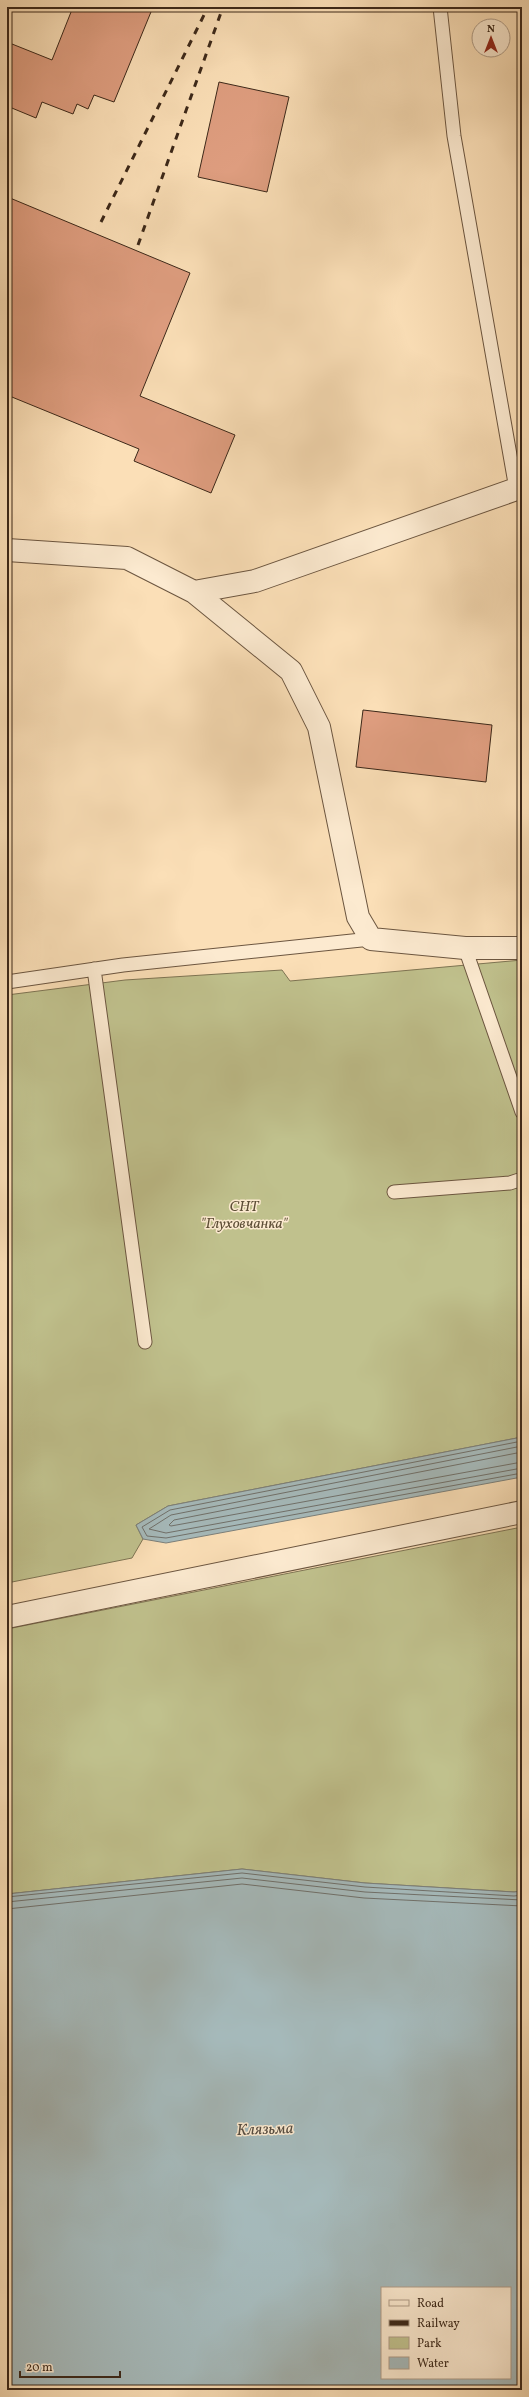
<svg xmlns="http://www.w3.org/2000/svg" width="529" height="2397" font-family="Vollkorn,serif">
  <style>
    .green { fill: #c0c18d; stroke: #7e7453 }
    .water { fill: #a5b9ba; stroke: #7b7f7a; fill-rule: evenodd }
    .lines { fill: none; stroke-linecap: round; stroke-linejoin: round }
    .shore { stroke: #70706a; stroke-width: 1 }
    .building { fill: #de9d7f; stroke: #3c2819 }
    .service-casing { stroke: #6c5640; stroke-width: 15 }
    .minor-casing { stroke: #6c5640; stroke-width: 24 }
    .service { stroke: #fcead0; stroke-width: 13 }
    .minor { stroke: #fcead0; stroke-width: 22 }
    .rail { stroke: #3c2819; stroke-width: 3; stroke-dasharray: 7 7; stroke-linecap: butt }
    .labels { text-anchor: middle; stroke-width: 3; stroke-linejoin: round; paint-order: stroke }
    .park-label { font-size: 15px; font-style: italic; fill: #5d4e36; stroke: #fcead0 }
    .water-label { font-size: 16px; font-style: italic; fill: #564c41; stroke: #fcead0 }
  </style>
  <rect width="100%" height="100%" fill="#fbdfb7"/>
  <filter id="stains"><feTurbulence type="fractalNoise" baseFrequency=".005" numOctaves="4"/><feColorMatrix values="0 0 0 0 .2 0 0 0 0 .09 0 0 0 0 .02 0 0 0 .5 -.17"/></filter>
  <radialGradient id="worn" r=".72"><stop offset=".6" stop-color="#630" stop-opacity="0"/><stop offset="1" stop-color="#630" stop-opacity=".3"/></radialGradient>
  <!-- green -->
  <path class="green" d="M522,960V1437L168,1506L136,1525L143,1539L132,1558L7,1583V995L125,980L282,970L290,981Z
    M522,1527V1891L514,1892L365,1883L242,1869L7,1894V1629Z"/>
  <!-- water -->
  <path class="water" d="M522,1437V1477L166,1543L143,1539L136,1525L168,1506Z
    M242,1869L365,1883L514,1892L522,1891V2390H7V1894ZM382,2288H510V2378H382Z"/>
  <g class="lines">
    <!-- shore -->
    <path class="shore" d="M522,1441L170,1510L142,1527L147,1536L166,1538L522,1473
      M522,1446L171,1515L149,1529L166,1533L522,1468
      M522,1452L174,1520L169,1525L171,1526L522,1462
      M7,1897L242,1873L365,1887L514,1896L522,1895
      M7,1902L242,1878L365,1892L522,1900
      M7,1909L242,1884L364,1898L522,1906"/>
  </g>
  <!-- building -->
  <path class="building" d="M73,7H153L114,102L94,95L88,109L77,104L73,114L42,102L36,118L7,106V42L52,60Z
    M517,7H522V38Z
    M219,82L289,97L267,192L198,177Z
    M10,198L190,273L140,396L235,435L211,493L134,461L139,449L7,395V204Z
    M363,710L492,725L486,782L356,767Z"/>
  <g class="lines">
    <!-- service casing -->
    <g class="service-casing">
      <path id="service" d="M440,7L454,136L516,489
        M465,948L522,1112
        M94,969L145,1342
        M7,982L123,965L371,939
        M394,1192L510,1183L522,1179"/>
    </g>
    <!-- minor casing -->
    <g class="minor-casing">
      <path id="minor" d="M7,550L127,558L194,592L255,581L522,487
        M194,592L291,671L319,727L358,917L371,939L465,948H522
        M7,1617L522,1512"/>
    </g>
    <!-- service -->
    <use href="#service" class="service"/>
    <!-- minor -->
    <use href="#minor" class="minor"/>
    <!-- rail -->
    <path class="rail" d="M101,222L208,7
      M138,245L223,7"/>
  </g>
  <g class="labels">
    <!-- park labels -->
    <g class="park-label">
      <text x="244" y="1211">СНТ<tspan x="244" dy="17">"Глуховчанка"</tspan></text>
    </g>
    <!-- water labels -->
    <g class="water-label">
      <text transform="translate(265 2128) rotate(-2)" y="6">Клязьма</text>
    </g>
  </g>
  <!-- margin -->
  <rect width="529" height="2397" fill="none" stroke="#fbdfb7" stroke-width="24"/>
  <rect x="8" y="8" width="513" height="2381" fill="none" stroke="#3c2819" stroke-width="2"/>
  <rect x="12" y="12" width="505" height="2373" fill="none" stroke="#3c2819"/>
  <!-- legend -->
  <rect x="381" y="2287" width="130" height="92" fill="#fcead0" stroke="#af9c87"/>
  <rect x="389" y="2300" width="20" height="6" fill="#fcead0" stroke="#af9c87"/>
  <text x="417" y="2307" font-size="12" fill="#3c2819">Road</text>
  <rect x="389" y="2320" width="20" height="6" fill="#3c2819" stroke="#af9c87"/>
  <text x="417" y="2327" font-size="12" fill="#3c2819">Railway</text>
  <rect x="389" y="2337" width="20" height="12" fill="#c0c18d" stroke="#af9c87"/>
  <text x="417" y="2347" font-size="12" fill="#3c2819">Park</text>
  <rect x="389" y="2357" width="20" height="12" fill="#a5b9ba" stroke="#af9c87"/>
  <text x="417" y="2367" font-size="12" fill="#3c2819">Water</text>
  <!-- north arrow -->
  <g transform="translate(491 38)"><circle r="19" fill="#fcead0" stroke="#af9c87"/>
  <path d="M0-3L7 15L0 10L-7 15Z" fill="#8f2418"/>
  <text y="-6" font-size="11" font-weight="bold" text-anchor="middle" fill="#3c2819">N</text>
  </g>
  <!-- scale -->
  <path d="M20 2371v6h100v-6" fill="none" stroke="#3c2819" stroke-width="2"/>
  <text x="26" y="2371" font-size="12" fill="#3c2819" stroke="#fcead0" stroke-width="3" paint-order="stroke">20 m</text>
  <rect width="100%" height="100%" filter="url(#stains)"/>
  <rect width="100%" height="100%" fill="url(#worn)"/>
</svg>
